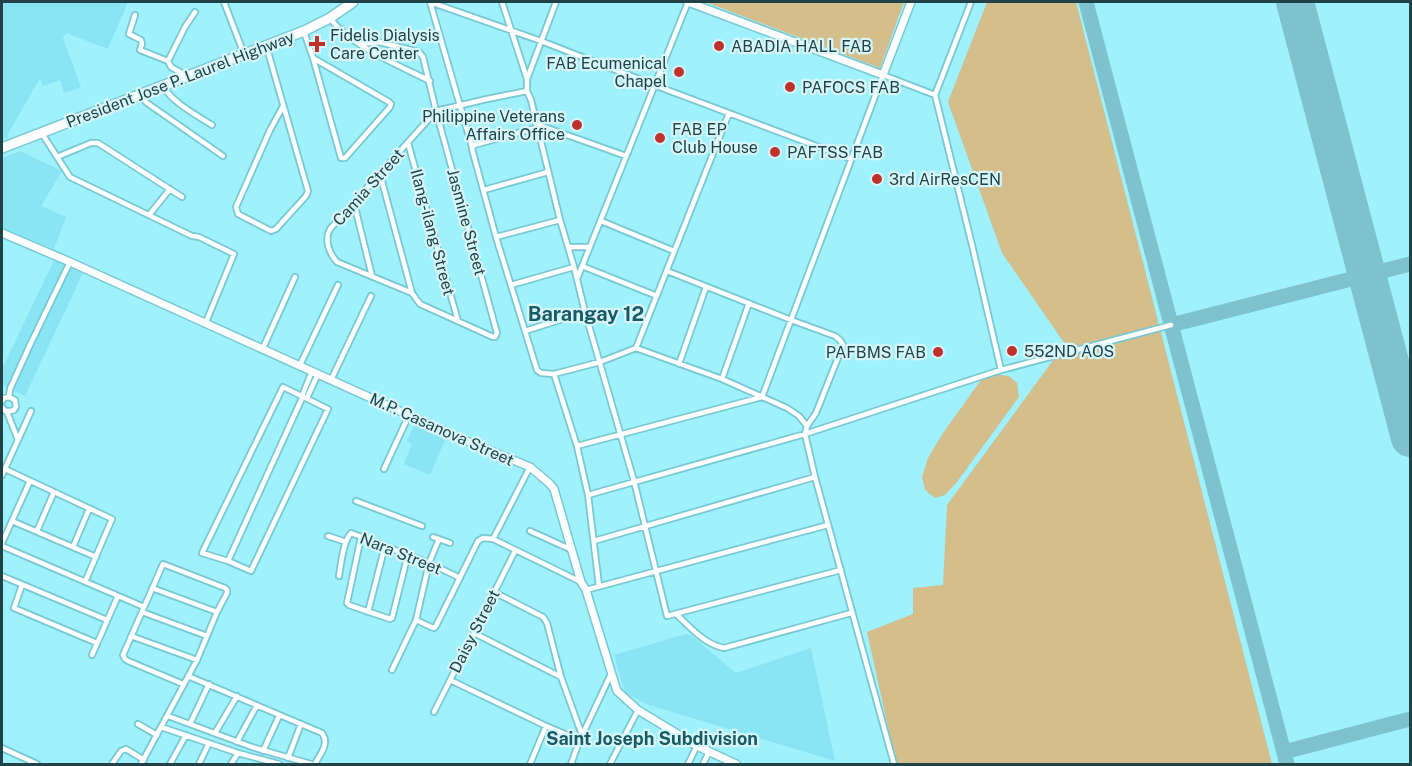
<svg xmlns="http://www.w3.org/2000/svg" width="1412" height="766" font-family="'Public Sans',sans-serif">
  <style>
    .built { fill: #89e5f3 }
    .green { fill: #d3be8c }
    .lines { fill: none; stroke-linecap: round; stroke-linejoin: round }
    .taxiway { stroke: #7dc2cc; stroke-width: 15 }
    .runway { stroke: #7dc2cc; stroke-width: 38 }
    .street-casing { stroke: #76c8d3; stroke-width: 8 }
    .secondary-casing { stroke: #76c8d3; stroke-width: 10 }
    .highway-casing { stroke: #76c8d3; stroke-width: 12 }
    .street { stroke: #fff; stroke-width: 4.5 }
    .secondary { stroke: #fff; stroke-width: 7 }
    .highway { stroke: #fff; stroke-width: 9 }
    .poi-dot { fill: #bf312b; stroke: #d7f6fa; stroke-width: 2 }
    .labels { text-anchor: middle; stroke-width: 4.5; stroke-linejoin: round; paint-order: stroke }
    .poi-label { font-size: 16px; fill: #214348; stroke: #d7f6fa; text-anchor: start }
    .street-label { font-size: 16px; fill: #214348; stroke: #d7f6fa }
    .neighbourhood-label { font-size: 18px; font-weight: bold; fill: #195b64; stroke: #d7f6fa }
    .quarter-label { font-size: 20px; font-weight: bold; fill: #195b64; stroke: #d7f6fa }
  </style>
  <rect width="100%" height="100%" fill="#9ff1fe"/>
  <!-- built -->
  <path class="built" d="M2,2H128L108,49L66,33L63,39L81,87L64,93L60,80L43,86L40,78L8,134L9,137L2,140Z
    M20,151L62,171L41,206L66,217L54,249L2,228V158Z
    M54,260L83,273L25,396L2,385V369Z
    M415,424L446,438L430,475L404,464L412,444L407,441Z
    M686,634L692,636L736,673L811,648L835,761L649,705L625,693L614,655Z"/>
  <!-- green -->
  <path class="green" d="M705,2H904L880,68Z
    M987,2H1076L1272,764H899L895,759L867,632L913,614V588L943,585L947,505L1065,344L1002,253L948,102Z
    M993,374L1009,376L1017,383L1019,397L957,482L945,495L935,498L925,490L922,477L928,458L943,433L981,380Z"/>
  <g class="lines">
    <!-- taxiway -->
    <path class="taxiway" d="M1086,2L1287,764
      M1171,325L1410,264
      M1284,752L1410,719"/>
    <!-- runway -->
    <path class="runway" d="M1295,2L1410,438"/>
    <!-- street casing -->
    <g class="street-casing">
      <path id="street" d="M224,2L244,54
        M430,2L541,41L654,85L851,159
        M430,2L472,147
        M502,2L527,79
        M556,2L527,79V91L531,100L560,220L574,267L585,312L634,481L667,616L841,570
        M971,2L935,95L972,245L1001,370
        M135,15L129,34L141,40L142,44L140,50L168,61
        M330,18C349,45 400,66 430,81
        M304,32L313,58L341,158H345L390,107L391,104L389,102L313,58
        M360,44L379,42L419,52L423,57L436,111L497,333L495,337H493L420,304L412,293L380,174
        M266,45L308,191L306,196L276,229L271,231L238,214L236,207L270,130L283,106
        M187,76L171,67L168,61L185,27L195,12
        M163,86C173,103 195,114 212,125
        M139,95L147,103L223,156
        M436,111L487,99L527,91
        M536,124L626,156
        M536,128L474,145L472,149L496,237L537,370L541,373L554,374L600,362L636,348L729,113
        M41,132L70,177L192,236L199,237L234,254L206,322
        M408,143L458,321
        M57,157L91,143H98L182,197
        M484,190L548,172
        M354,203L372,276
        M149,215L170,189
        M601,221L674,251
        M496,237L560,220
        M568,247H590
        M582,266L657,296
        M667,271L791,320L835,336L840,340L843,345L816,413L807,426
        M577,279L688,2H686
        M511,285L574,267
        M412,293L337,262C329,253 324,240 330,229L436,111
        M525,331L585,312
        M263,348L295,277
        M636,348L722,379L787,408L799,416L807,426L805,434L815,477L894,764
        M679,364L706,287
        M300,365L338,285
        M554,374L577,446L588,495L599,586
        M722,379L749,303
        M331,380L371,296
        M283,387L328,409L251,571L228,561L202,553Z
        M302,396L312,371
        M9,397L10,389L29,347L70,262
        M307,398L318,374
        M2,401L4,398L9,397L15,400L16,407L14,410L11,411H5L2,407
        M18,440L31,411
        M577,446L762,397L883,75L935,95
        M5,469L112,519L85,582
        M384,469L409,415
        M2,475L18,440L7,412
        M588,495L805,434L1001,370L1171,325
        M356,501L422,526
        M12,521L96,557
        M37,531L54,492
        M530,531L572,550
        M328,536L346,542
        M361,537L347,603L349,605L390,619L392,618L408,554
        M433,537L450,543
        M493,539L530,467
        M594,541L815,477
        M2,543L30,481
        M2,546L144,607
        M73,547L89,509
        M228,561L303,396
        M2,576L107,620
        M339,576C341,564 343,541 351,533L429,563L460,578
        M22,585L14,608L97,643
        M152,588L217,612
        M586,590L828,525
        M494,592L543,617L547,623L561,677L582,735
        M142,612L207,636
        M368,612L385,546
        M676,614C691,628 704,644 724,648L851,613
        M416,620L431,627L434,628L436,626L478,541L483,538L493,539L581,582
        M474,633L561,677
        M131,636L197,660
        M92,655L118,596
        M392,670L416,620L429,563L439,539
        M188,676L322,733C330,744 320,754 315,764
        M450,680L546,726L570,736L579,742
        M434,712L515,551
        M168,716L252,747L311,764
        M138,724L157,735
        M190,724L209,684
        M161,727L238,753L279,764
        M215,733L237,696
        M237,742L257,705
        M2,748L37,764
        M263,751L279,716
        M288,758L301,724
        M112,764L121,751L126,749L144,760
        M141,764L197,660L217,612L227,593V590L225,588L163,564L123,655L125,659L128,661L183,684
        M170,764L186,735
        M199,764L209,743
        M231,764L238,753
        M530,764L546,726
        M571,764L579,742L611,674
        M610,764L638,710
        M688,764L697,746
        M703,764L709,752"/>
    </g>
    <!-- secondary casing -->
    <g class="secondary-casing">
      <path id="secondary" d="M688,2L883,75L911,2
        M2,233L70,262L457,437L530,467L549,483L554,489L581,582L586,590L617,691L638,710L697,746L736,764"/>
    </g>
    <!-- highway casing -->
    <g class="highway-casing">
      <path id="highway" d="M2,148L304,31L330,18L353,2"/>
    </g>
    <!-- street -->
    <use href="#street" class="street"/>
    <!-- secondary -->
    <use href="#secondary" class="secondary"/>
    <!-- highway -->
    <use href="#highway" class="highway"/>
  </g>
  <!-- markers -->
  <g class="poi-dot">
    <path d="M314 35h6v6h6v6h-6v6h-6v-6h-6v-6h6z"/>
    <circle cx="719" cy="46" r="6"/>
    <circle cx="679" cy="72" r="6"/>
    <circle cx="790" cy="87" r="6"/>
    <circle cx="577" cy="125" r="6"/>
    <circle cx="660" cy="138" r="6"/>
    <circle cx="775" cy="152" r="6"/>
    <circle cx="877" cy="179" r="6"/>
    <circle cx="1012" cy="351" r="6"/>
    <circle cx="938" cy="352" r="6"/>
  </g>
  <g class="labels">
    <!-- poi labels -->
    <g class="poi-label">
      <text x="330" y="41">Fidelis Dialysis<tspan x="330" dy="18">Care Center</tspan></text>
      <text x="731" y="52">ABADIA HALL FAB</text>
      <text x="667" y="69" text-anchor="end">FAB Ecumenical<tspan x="667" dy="18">Chapel</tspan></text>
      <text x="802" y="93">PAFOCS FAB</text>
      <text x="565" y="122" text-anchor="end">Philippine Veterans<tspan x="565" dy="18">Affairs Office</tspan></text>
      <text x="672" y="135">FAB EP<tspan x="672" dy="18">Club House</tspan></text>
      <text x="787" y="158">PAFTSS FAB</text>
      <text x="889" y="185">3rd AirResCEN</text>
      <text x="1024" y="357">552ND AOS</text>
      <text x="926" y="358" text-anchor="end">PAFBMS FAB</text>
    </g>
    <!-- street labels -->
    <g class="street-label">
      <text transform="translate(180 79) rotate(-21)" y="6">President Jose P. Laurel Highway</text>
      <text transform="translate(368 187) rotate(-48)" y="6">Camia Street</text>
      <text transform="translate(467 222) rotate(75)" y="6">Jasmine Street</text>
      <text transform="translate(433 232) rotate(75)" y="6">Ilang-ilang Street</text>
      <text transform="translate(442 429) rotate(24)" y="6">M.P. Casanova Street</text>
      <text transform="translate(401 553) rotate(22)" y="6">Nara Street</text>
      <text transform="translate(474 631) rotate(-63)" y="6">Daisy Street</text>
    </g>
    <!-- neighbourhood labels -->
    <g class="neighbourhood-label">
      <text x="652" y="745">Saint Joseph Subdivision</text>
    </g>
    <!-- quarter labels -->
    <g class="quarter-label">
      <text x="586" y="321">Barangay 12</text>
    </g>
  </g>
  <!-- border -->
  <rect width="1412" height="766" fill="none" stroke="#214348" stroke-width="6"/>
</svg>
